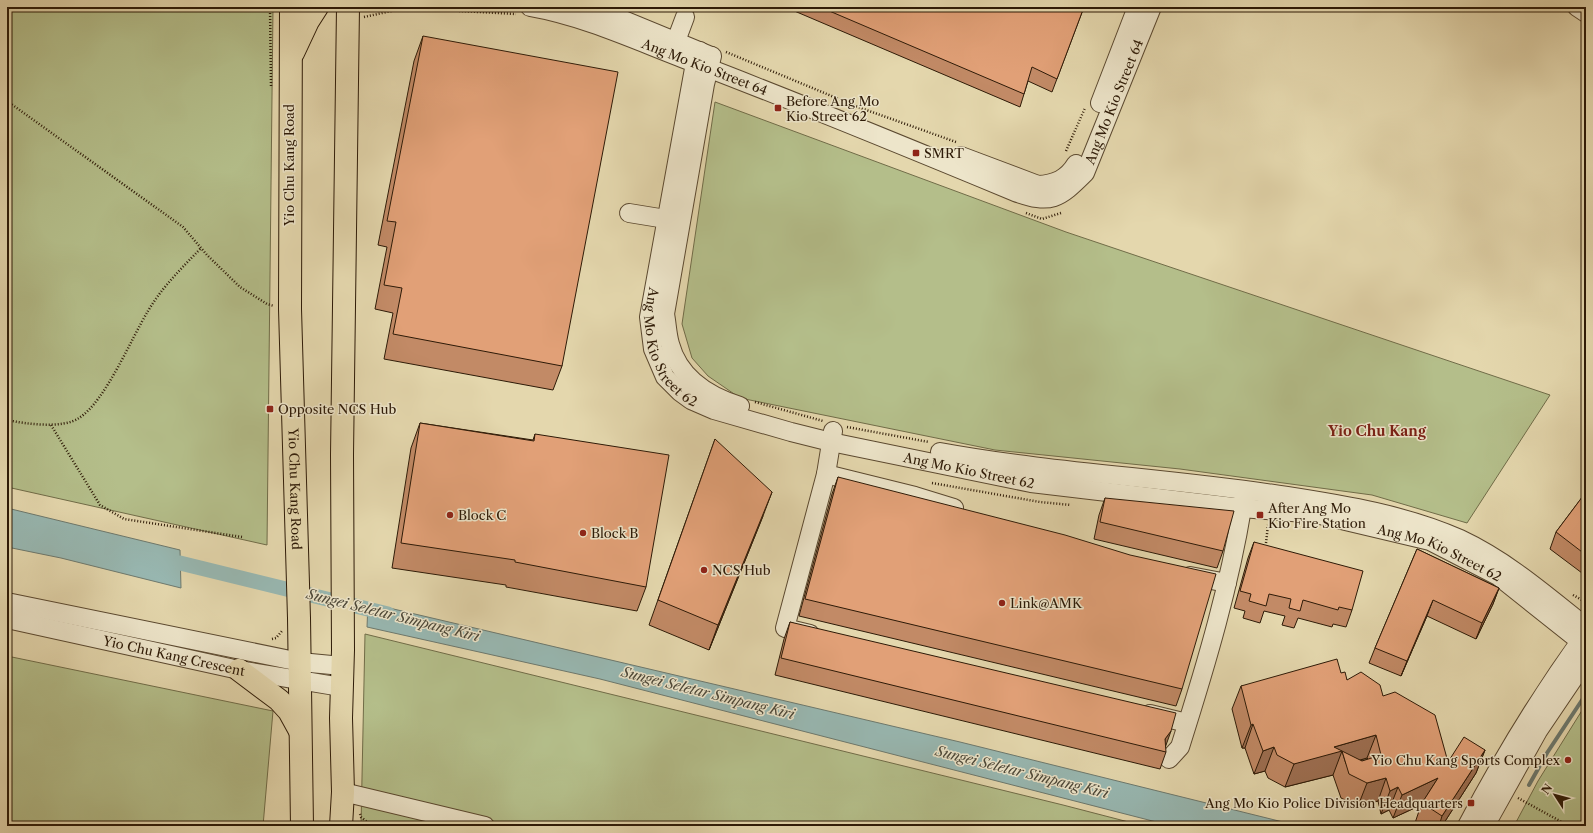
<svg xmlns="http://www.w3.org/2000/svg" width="1593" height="833" font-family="'Libre Caslon Text',serif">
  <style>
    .green { fill: #b4be8a; stroke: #706c48 }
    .water { fill: #98b8b2; stroke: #6d796e }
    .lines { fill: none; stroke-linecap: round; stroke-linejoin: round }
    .stream { stroke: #6d796e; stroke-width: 4 }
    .canal { stroke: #98b8b2; stroke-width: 15 }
    .minor-casing { stroke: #5b4930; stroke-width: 20 }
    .major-casing { stroke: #2d1a07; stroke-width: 24 }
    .path { stroke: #2d1a07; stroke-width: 2.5; stroke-dasharray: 1 2; stroke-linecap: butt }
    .minor { stroke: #ede5ca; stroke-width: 18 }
    .major { stroke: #e4d7ad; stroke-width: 22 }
    .wall { fill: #c28a66; stroke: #2d1a07; fill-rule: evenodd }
    .shaded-wall { fill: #9e7053; stroke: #2d1a07 }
    .building { fill: #e1a077; stroke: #2d1a07; fill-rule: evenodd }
    .poi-dot { fill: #8f2418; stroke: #ede5ca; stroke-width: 1.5 }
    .labels { text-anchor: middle; stroke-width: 3; stroke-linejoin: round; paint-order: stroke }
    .street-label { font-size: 13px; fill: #2d1a07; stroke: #ede5ca }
    .poi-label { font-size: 13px; fill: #2d1a07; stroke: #ede5ca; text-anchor: start }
    .neighbourhood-label { font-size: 14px; font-weight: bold; fill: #7a1f14; stroke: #ede5ca }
    .water-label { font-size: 14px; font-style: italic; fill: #4d493a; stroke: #ede5ca }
  </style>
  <rect width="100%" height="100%" fill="#e4d7ad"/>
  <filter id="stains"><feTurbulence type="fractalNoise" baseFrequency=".005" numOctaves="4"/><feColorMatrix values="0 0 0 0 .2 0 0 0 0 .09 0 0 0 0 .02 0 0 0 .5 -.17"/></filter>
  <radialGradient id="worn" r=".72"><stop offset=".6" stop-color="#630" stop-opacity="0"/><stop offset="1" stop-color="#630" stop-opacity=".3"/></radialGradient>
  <!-- green -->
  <path class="green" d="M7,7H273L267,545L7,487Z
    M715,102L1066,232L1550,395L1467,523L1372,495L1180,469L995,450L740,398L708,376L692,358L682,324Z
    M365,634L1063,805L1144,826H361Z
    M7,656L273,711L263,826H7Z
    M1586,704V826H1514L1538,781Z"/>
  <!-- water -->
  <path class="water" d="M7,508L180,550L181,588L61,558L7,547Z
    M368,603L960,742L1299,826H1172L600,679L367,627Z"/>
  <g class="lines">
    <!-- stream -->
    <path class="stream" d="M1529,785L1547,753L1586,694"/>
    <!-- canal -->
    <path class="canal" d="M180,563L388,614"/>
    <!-- minor casing -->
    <g class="minor-casing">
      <g id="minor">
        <path id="s1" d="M530,7C587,17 641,43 695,63C802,104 909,148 1015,192C1051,205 1059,199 1085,173L1152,7"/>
        <path d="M592,7L711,56"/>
        <path d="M1577,7L1586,13"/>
        <path d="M676,41L685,17"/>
        <path id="s2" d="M700,51L695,63L649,317L653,349L665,377L680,392L691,400L714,410L791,432L831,442L1031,483L1242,508L1316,514L1430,541L1498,576L1586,646"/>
        <path d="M712,56L705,84L665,314C667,324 667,334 670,344C679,378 708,396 740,406"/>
        <path d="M1100,103L1137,7"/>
        <path d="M961,156L1038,185C1055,184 1067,179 1076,164"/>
        <path d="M629,213L678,221"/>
        <path d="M940,452C1055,473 1172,478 1287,496C1345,505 1406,515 1460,539C1507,561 1546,595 1586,627"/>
        <path d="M826,474L915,496L954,508"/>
        <path d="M1190,576L1227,583"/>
        <path d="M7,602L300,662L342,666"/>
        <path id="s3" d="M7,619L239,670L341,687"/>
        <path d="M810,634L785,628L826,474L833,431"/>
        <path d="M1150,714L1187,723"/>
        <path d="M1169,759L1180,747C1206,665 1231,582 1244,496"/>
        <path d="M343,792L485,826"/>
        <path d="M1467,826C1502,759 1541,695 1586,633"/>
        <path d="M1485,826L1538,731L1586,660"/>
      </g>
    </g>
    <!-- major casing -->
    <g class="major-casing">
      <g id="major">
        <path id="s4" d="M291,7L290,309L299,618L302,826"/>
        <path d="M293,53L308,21L317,7"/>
        <path d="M239,670L279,700L289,711L300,731"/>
        <path d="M341,826L343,792L341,718L343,650L342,455L348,7"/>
      </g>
    </g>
    <!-- path -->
    <path class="path" d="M270,7L271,86
      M364,17L405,8L516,14
      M726,52L858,107L956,142
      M7,101L183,227L207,255L240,287L267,304L274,306
      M1066,151L1085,108
      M1026,213L1042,219L1061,213
      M755,402L823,421
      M7,420C26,424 63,429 79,418C105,402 131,339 148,311C162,287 182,268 201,248
      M51,425L100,505L124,519L242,537
      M847,427L929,442
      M932,483L1040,502L1071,505
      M1266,543L1268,525
      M1573,595L1582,600L1586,598
      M272,639L276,638L282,631
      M1518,798L1569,826
      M360,814L361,817L372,826"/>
    <!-- minor -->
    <use href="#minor" class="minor"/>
    <!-- major -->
    <use href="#major" class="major"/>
  </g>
  <!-- wall -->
  <path class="wall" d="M785,7H1084L1052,92L1028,81L1020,107Z
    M423,36L562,366L553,390L384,359L393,313L375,309L387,247L378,245L414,61Z
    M420,423L533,440L535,434L646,587L637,611L506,587V585L392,568L411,448Z
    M715,439L763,516L709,650L649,625Z
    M838,477L1182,689L1176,706L799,616L832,494Z
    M1586,492V576L1550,549L1556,532Z
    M1105,498L1223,551L1217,568L1094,539L1099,515Z
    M1254,542L1352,610L1346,627L1333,624L1332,627L1298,618L1294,628L1282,625L1285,616L1264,611L1260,623L1243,618L1245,611L1234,608L1248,558Z
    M1417,549L1499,588L1493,604L1476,639L1427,616L1401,676L1369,663L1375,648Z
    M790,622L1166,752L1160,769L775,675L784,639Z
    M1341,673L1347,680L1383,696L1448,762L1485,750L1476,773L1442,826H1414L1421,805L1393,818L1389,810L1381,814L1378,801L1358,806L1341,798L1333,775L1285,787L1268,778L1265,771L1254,774L1245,748H1242L1232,709L1241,686ZM1367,758L1368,759L1362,761L1361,760Z"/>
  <!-- shaded-wall -->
  <path class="shaded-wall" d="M772,492L763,516L709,650L718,625Z
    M1499,588L1493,604L1476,639L1482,623Z
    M1433,600L1427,616L1401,676L1407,661Z
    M1253,724L1245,748H1242L1251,725Z
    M1171,731L1165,748V739Z
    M1376,735L1367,758L1346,764L1342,751L1333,775L1285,787L1294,764L1334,747Z
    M1274,747L1265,771L1254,774L1263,751Z
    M1485,750L1476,773L1442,826H1439L1442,816Z
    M1386,778L1378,801L1358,806L1367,783Z
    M1438,778L1421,805L1393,818L1402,795Z
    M1398,787L1389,810L1381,814L1390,791Z"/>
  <!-- building -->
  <path class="building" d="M820,7H1084L1057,79L1032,67L1024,94Z
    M423,36L618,72L562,366L393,334L402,288L384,285L396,222L387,221Z
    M420,423L534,441L535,434L669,455L646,587L515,562V560L401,543Z
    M715,439L772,492L718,625L658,600Z
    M838,477L1065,535L1130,555L1216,574L1182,689L805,599Z
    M1586,492V555L1556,532Z
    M1105,498L1234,511L1223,551L1100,522Z
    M1254,542L1363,571L1352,610L1339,607L1338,610L1303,600L1300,611L1289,608L1291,599L1269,594L1266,606L1249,601L1251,594L1240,591Z
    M1417,549L1499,588L1482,623L1433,600L1407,661L1375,648Z
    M790,622L1176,713L1171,731L1165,739L1166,752L781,658Z
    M1337,659L1341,673L1345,672L1347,680L1361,672L1380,685L1383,696L1395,692L1435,715L1448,762L1464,737L1485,750L1442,816L1422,803L1438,778L1402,795L1398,787L1390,791L1386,778L1367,783L1349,774L1342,751L1294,764L1277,755L1274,747L1263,751L1253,724L1251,725L1241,686ZM1376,735L1381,755L1362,761L1334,747Z"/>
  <!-- markers -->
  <g class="poi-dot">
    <rect x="774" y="104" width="8" height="8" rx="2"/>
    <rect x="912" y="149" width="8" height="8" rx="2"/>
    <rect x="266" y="405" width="8" height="8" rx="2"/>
    <circle cx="450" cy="515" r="4"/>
    <rect x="1256" y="511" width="8" height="8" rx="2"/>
    <circle cx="583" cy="533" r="4"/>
    <circle cx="704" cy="570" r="4"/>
    <circle cx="1002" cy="603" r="4"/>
    <circle cx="1568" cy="760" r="4"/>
    <rect x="1467" y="799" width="8" height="8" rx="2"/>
  </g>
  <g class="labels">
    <!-- street labels -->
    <g class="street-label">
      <text dy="5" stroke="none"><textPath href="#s1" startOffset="185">Ang Mo Kio Street 64</textPath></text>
      <text dy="5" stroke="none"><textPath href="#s1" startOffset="676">Ang Mo Kio Street 64</textPath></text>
      <text transform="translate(289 165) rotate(-90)" y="5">Yio Chu Kang Road</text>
      <text dy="5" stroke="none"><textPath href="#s2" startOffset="308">Ang Mo Kio Street 62</textPath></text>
      <text dy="5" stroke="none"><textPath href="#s2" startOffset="656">Ang Mo Kio Street 62</textPath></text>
      <text dy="5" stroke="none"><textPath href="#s4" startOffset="482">Yio Chu Kang Road</textPath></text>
      <text dy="5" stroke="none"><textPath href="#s2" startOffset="1136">Ang Mo Kio Street 62</textPath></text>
      <text dy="5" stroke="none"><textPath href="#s3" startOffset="171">Yio Chu Kang Crescent</textPath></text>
    </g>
    <!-- poi labels -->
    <g class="poi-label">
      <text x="786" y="106">Before Ang Mo<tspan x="786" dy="15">Kio Street 62</tspan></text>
      <text x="924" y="158">SMRT</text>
      <text x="278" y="414">Opposite NCS Hub</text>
      <text x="1268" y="513">After Ang Mo<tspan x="1268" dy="15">Kio Fire Station</tspan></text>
      <text x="458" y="520">Block C</text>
      <text x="591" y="538">Block B</text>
      <text x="712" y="575">NCS Hub</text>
      <text x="1010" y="608">Link@AMK</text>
      <text x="1560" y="765" text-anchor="end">Yio Chu Kang Sports Complex</text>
      <text x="1463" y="808" text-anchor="end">Ang Mo Kio Police Division Headquarters</text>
    </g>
    <!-- neighbourhood labels -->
    <g class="neighbourhood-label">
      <text x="1377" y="436">Yio Chu Kang</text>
    </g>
    <!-- water labels -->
    <g class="water-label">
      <text transform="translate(393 615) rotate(14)" y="5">Sungei Seletar Simpang Kiri</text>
      <text transform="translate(708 693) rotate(14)" y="5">Sungei Seletar Simpang Kiri</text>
      <text transform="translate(1022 772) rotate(14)" y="5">Sungei Seletar Simpang Kiri</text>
    </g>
  </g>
  <!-- margin -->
  <rect width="1593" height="833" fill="none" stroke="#e4d7ad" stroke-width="24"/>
  <rect x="8" y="8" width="1577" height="817" fill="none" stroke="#2d1a07" stroke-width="2"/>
  <rect x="12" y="12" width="1569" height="809" fill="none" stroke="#2d1a07"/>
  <!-- north arrow -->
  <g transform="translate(1555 795) rotate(306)" stroke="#ede5ca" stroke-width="3" paint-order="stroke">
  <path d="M0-3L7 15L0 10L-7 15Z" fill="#2d1a07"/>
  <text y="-6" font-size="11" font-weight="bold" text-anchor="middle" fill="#2d1a07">N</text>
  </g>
  <rect width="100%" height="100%" filter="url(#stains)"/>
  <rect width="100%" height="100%" fill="url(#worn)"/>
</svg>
